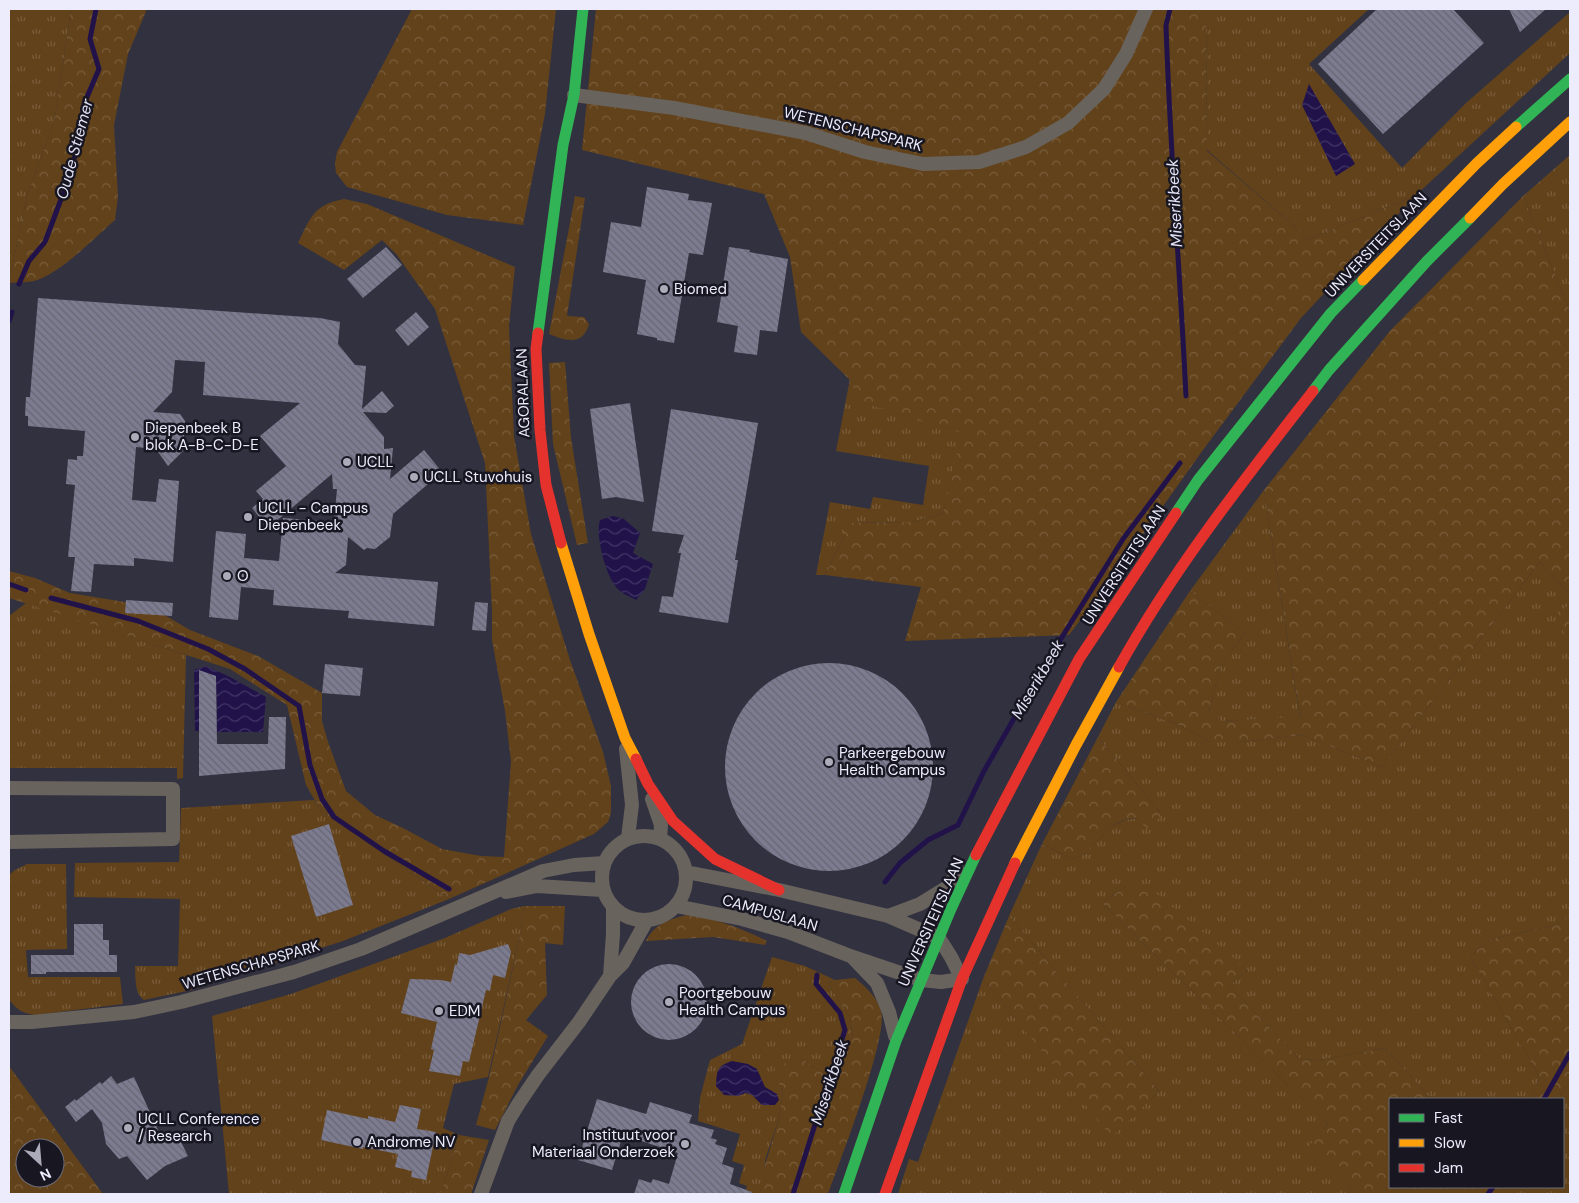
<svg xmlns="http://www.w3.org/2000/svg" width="1579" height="1203" font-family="'DM Sans',sans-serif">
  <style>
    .grass { fill: url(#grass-tufts) }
    .forest { fill: url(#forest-crowns); fill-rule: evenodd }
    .water { fill: url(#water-waves) }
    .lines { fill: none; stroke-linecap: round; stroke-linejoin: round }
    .stream { stroke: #21134a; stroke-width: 5 }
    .building { fill: url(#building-back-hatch) }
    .street { stroke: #69635e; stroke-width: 14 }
    .fast { stroke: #30b455; stroke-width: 11 }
    .slow { stroke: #ff9f0a; stroke-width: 11 }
    .jam { stroke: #e5322d; stroke-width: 11 }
    .poi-dot { fill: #acabba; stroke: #171621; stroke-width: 2 }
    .labels { text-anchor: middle; stroke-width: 5; stroke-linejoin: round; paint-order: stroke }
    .street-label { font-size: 15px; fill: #edecfd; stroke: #171621 }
    .poi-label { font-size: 15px; fill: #edecfd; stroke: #171621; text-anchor: start }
    .water-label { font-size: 16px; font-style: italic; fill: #e3e2f5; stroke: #171621 }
  </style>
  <defs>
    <pattern id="grass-tufts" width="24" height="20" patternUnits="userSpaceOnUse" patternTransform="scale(1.25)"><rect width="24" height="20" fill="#62421a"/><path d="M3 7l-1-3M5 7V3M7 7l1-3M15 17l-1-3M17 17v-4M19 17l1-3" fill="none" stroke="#795d3c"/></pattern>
    <pattern id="forest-crowns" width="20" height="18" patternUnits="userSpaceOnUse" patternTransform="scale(1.25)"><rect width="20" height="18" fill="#62421a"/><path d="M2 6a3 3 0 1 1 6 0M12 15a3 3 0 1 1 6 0" fill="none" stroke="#795d3c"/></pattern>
    <pattern id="water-waves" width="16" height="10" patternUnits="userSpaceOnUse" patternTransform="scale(1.25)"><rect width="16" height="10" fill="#21134a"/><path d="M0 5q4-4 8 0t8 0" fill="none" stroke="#423665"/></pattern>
    <pattern id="building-back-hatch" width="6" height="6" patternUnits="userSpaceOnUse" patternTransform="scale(1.25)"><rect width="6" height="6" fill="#7d7b8f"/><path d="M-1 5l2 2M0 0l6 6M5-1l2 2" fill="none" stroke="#676674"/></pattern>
  </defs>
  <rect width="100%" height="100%" fill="#32313f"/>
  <!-- grass -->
  <path class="grass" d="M9,9H71L54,123L27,195L9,283Z
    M1206,9H1369L1309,64L1402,168L1466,103L1570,12V53L1416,195L1309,239L1207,150Z
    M1570,155V311L1523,196Z
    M850,379L861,402L963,433L943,514L911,522L844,523V537L825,575H816L830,502L870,509L873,497L923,505L929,466L836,451Z
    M1264,490L1300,718L1221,721L1209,711L1220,668L1245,633L1190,591Z
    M1540,562L1570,594V605L1557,613L1570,648V914L1556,925L1492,939L1470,956L1539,1076L1532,1099H1431L1385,1048L1319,1060L1300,1059L1229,986L1248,970L1129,884L1102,903L1328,1124L1309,1147L1351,1189L1347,1194H898L909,1159L918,1162L983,979L1112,1136L1159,1091L1009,916L1042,844L1072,859L1087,853L1110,827L1125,820L1162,815L1098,737L1116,702L1179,725L1210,742H1240L1302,735L1382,767Z
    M26,603L186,655L183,778L177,779V768H9V616Z
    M314,800L321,811L449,899L343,941L191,990L144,1000C134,993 136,978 135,966H178L180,899L74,897L75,863L179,862L181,808Z
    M27,864H66L67,949L26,950L28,977H120L123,1004L35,1015C23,1013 16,1010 9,999V875L15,870Z
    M524,906L521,930L488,1077L454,1084L443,1128L459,1135L441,1194H229L212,1016L291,994L445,938L511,909Z
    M772,957L805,966L835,980L828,983L850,1018L853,1037L834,1080L802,1059L774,1076L783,1091L779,1118L766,1157L760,1194H745L747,1186L739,1183L744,1165L732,1161L740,1134L698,1121L700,1098L710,1060L742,1044Z
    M1570,1081V1194H1498L1502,1187H1563V1099H1558Z"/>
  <!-- forest -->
  <path class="forest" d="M71,9H147L128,54L114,125L118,197L115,220C93,239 67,267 40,279C31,283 19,282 9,283L27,195L54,123Z
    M412,9H556L545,114L523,225L447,215L347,187L336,173L335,163L337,152Z
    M596,9H1206L1207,151L1309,239L1416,195L1301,318L1203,450L1104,589L1069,635L905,641L921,587L825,575L844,537L843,523L911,522L943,514L962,433L860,402L849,379L801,332L790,257L764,194L582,150Z
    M575,196L585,198L567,316L584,317L589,324C583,346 566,341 549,334Z
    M1523,196L1570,311V594L1540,562L1382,767L1302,735L1240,742H1210L1179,725L1116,702L1190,591L1245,633L1220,668L1209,711L1221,721L1300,717L1264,490L1389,332Z
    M344,199L367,204L515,267L509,326L514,436L531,534L570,660L603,752L611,786V813L608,822L594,834L449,899L321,811L306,785L287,705L230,669L9,598V571L35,578L70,593L149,606L190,630L258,656L322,693V721L328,742L346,791L375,815L403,828L442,849L481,856L504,857L511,761L505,711L492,640V612L485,463L435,309L397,255L382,240L344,270L298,243C311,217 313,205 344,199Z
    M565,362L571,438L588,543L577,545L553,444L549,363Z
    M1570,605V648L1556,613Z
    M1098,737L1162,815L1147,829L1137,818L1124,820L1110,827L1087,853L1072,859L1042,844Z
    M1129,884L1155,892L1248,970L1229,986L1300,1059L1319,1060L1385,1048L1431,1099H1390V1187H1503L1498,1194H1347L1351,1189L1308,1147L1328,1124L1102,903Z
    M524,906H565L563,945L545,943L547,995L526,1020L548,1036L518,1085L495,1130L476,1125L489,1077L521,930Z
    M1570,914V1081L1558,1099H1532L1539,1076L1470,956L1492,939L1556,925Z
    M686,915C715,918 741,928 767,941L765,945L713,937L646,941C654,924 669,920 686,915Z
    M1009,916L1159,1091L1112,1137L983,979Z
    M855,978C866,987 877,997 881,1011C889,1035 839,1164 828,1194H760L762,1175L779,1118L783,1091L774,1076L775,1066L802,1059L834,1080L853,1036L850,1018L828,983L835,980Z
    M9,1066L103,1194H9ZM25,1148H55V1178H25Z
    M459,1135L489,1140L471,1194H441Z"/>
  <!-- water -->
  <path class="water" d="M1309,84L1355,164L1336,176L1302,105Z
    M613,516L624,519L640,533L633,553L653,564L645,589L636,600C631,597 623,594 619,590C606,579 595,535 600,520Z
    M206,666L230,677L266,697L263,732H217L216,676L199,671V731H195L194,670Z
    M732,1061L748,1064L757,1069L765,1087L777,1094L779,1100L775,1105H762L752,1095L746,1093L738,1096L724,1095L716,1086C717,1071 716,1066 732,1061Z"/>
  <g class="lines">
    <!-- stream -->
    <path class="stream" d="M1170,9L1166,25C1170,149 1180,273 1186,396
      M19,284L29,261L45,242L69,178L79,140L84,104L99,69L90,39L96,9
      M9,321L12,312
      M9,584L26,590
      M51,598L138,621L208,649L245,669L299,706L310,765L322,799L334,817L384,851L449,889
      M885,882L900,863L928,840L958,825L984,771L1044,666L1123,539L1180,463
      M1544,1099L1570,1053
      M793,1194L845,1030L840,1013L816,984L817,975
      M1488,1194L1493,1187"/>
  </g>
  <!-- building -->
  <path class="building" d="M1377,9H1453L1484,43L1383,134L1318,64Z
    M1509,9H1546L1520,32Z
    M647,187L689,194L688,200L712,203L703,255L689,253L674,343L657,340V338L637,334L646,280L603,272L611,222L641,227Z
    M386,247L402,265L363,298L347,279Z
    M729,247L750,250L749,252L788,259L777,332L760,330L757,355L734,352L738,326L717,322Z
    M38,298L320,318L340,322L338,344L355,365L366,366L362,409L382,391L394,406L386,413L363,412L384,437V449L393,448L390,479L424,450L442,472L393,514L390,537L375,549L367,548L364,550L348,537L346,565L335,573L438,582L434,626L348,618L349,611L273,605L274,590L241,587L238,620L209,617L216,531L246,534L244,558L279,561L283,518L334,522L337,489H333L332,474L268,528L252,508L263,499L256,491L286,466L260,436L300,403L203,395L205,362L175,360L172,392L153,412L180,414L185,421L183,451L168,466L156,449L136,447L132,500L156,502L159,479L179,481L173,562L134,558V566L94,564L91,592L71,591L75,557H68L75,485L66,484L68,459L77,460V456H83L85,431L28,426V416H25L26,397H30Z
    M416,312L429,327L408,346L395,330Z
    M630,403L644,502L616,497L602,499L590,409Z
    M671,409L758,423L735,560H738L728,623L659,612L662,596L673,597L681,553H678L684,535L652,531Z
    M126,600L173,603L172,616L125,613Z
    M475,602L488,603L486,631L472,630Z
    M725 767a104 104 0 1 1 208 0a104 104 0 1 1-208 0Z
    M325,664L363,668L360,696L322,693Z
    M199,670L216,676L217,744H268L269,717H286L285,769L199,776Z
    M329,824L353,905L316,917L291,836Z
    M74,924H103V940H109V955H117V972H46V974H31V955H74Z
    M508,944L511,952L505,978L493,975L490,991L486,990L469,1062L463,1061L460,1076L429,1071L434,1050L431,1049L437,1022L401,1013L410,979L441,980L451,982L455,964L457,965L459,953L470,955Z
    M631 1002a38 38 0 1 1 76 0a38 38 0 1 1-76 0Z
    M111,1076L117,1084L134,1077L162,1139L176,1132L188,1156L165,1166L147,1180L127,1156L119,1159L106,1144L102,1123L92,1109L76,1122L65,1107L75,1099L76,1101L100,1082L102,1084Z
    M597,1099L646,1114L650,1102L692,1115L689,1123L714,1130L711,1138L717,1140L715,1144L727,1148L722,1164L734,1168L730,1184L752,1192L751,1194H634L639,1179L651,1183L653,1179L669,1184L678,1153L623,1135L612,1170L578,1160Z
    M400,1105L421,1109L417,1129L436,1132L426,1180L411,1177L412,1171L395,1167L398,1154L363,1147V1149L321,1140L327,1110L368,1119V1116L395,1122Z"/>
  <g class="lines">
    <!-- street -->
    <path class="street" d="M574,95L674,108L806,133L865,152L923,164L979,162L1026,147L1068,123L1104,89L1126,54L1146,9
      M626,749L632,805L628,838
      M9,788L173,789V839L9,842
      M652,799L661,825L660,839
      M602 878a42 42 0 1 1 84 0a42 42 0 1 1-84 0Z
      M506,892L537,886L602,890
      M676,906L742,919L788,932L853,957L921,980L941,982L962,979L951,957L939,938L888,916L779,890L686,872
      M888,916L920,904L946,888L959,872
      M853,958L877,983L889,1012L895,1036
      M610,976L613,934V908
      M9,1022H32L134,1012L181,1002L294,972L361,949L543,871L574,865L604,863
      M481,1194L508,1121L519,1103L538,1075L579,1022L610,976L623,963L647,920"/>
    <!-- fast -->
    <path class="fast" d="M1516,127L1570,79
      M538,333L563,145L574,95L583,9
      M1313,391L1329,370L1427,261L1470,218
      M1176,513L1198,480L1331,313L1363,280
      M844,1194L896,1041L951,909L976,855"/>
    <!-- slow -->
    <path class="slow" d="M1470,218L1503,184L1570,122
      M1363,280L1477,163L1516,127
      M561,543L589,634L625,738L636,759
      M1015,863L1076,745L1119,667"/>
    <!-- jam -->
    <path class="jam" d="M538,333L536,349L540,430L546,485L561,543
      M1119,667C1174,568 1244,480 1313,391
      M636,759L648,784L673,821L715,859L779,890
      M976,855L1079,659L1176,513
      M885,1194L962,979L1015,863"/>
  </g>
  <!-- markers -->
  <g class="poi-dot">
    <circle cx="664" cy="289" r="5"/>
    <circle cx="135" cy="437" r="5"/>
    <circle cx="347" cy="462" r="5"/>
    <circle cx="414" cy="477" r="5"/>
    <circle cx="248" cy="517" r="5"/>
    <circle cx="227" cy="576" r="5"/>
    <circle cx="829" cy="762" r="5"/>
    <circle cx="669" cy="1002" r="5"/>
    <circle cx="439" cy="1011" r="5"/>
    <circle cx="128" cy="1128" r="5"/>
    <circle cx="357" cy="1142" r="5"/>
    <circle cx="685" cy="1144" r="5"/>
  </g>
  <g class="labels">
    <!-- street labels -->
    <g class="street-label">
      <text transform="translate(853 129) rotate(14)" y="5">WETENSCHAPSPARK</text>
      <text transform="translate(1376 245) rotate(-46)" y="5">UNIVERSITEITSLAAN</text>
      <text transform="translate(523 393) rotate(-92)" y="5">AGORALAAN</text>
      <text transform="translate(1124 565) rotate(-57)" y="5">UNIVERSITEITSLAAN</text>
      <text transform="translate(770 913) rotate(16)" y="5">CAMPUSLAAN</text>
      <text transform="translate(931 922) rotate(-66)" y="5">UNIVERSITEITSLAAN</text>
      <text transform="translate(251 965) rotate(-16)" y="5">WETENSCHAPSPARK</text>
    </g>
    <!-- poi labels -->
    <g class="poi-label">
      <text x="674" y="294">Biomed</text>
      <text x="145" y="433">Diepenbeek B<tspan x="145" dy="17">blok A-B-C-D-E</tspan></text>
      <text x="357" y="467">UCLL</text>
      <text x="424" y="482">UCLL Stuvohuis</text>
      <text x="258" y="513">UCLL - Campus<tspan x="258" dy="17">Diepenbeek</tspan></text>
      <text x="237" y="581">O</text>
      <text x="839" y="758">Parkeergebouw<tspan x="839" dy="17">Health Campus</tspan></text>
      <text x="679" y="998">Poortgebouw<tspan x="679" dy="17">Health Campus</tspan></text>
      <text x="449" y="1016">EDM</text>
      <text x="138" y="1124">UCLL Conference<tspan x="138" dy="17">/ Research</tspan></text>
      <text x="675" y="1140" text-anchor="end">Instituut voor<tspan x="675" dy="17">Materiaal Onderzoek</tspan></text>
      <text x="367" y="1147">Androme NV</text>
    </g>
    <!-- water labels -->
    <g class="water-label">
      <text transform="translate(74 149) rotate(-75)" y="6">Oude Stiemer</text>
      <text transform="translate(1174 203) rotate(-93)" y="6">Miserikbeek</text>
      <text transform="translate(1037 679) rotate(-60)" y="6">Miserikbeek</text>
      <text transform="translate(829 1082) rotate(-72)" y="6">Miserikbeek</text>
    </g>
  </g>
  <!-- border -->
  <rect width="1579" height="1203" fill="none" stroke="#edecfd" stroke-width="20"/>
  <!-- legend -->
  <rect x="1389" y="1098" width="175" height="90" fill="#171621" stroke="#6d6c79"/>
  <rect x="1399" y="1114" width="25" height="8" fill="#30b455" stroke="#6d6c79"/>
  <text x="1434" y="1123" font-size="15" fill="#edecfd">Fast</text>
  <rect x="1399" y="1139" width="25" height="8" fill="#ff9f0a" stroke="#6d6c79"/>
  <text x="1434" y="1148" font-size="15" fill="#edecfd">Slow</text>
  <rect x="1399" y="1164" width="25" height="8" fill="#e5322d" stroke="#6d6c79"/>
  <text x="1434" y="1173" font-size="15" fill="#edecfd">Jam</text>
  <!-- north arrow -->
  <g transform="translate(40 1163) rotate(154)"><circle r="24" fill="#171621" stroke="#6d6c79"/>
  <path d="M0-4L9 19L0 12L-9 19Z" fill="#acabba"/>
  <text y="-8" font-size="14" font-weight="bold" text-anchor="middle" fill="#edecfd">N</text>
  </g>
</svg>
